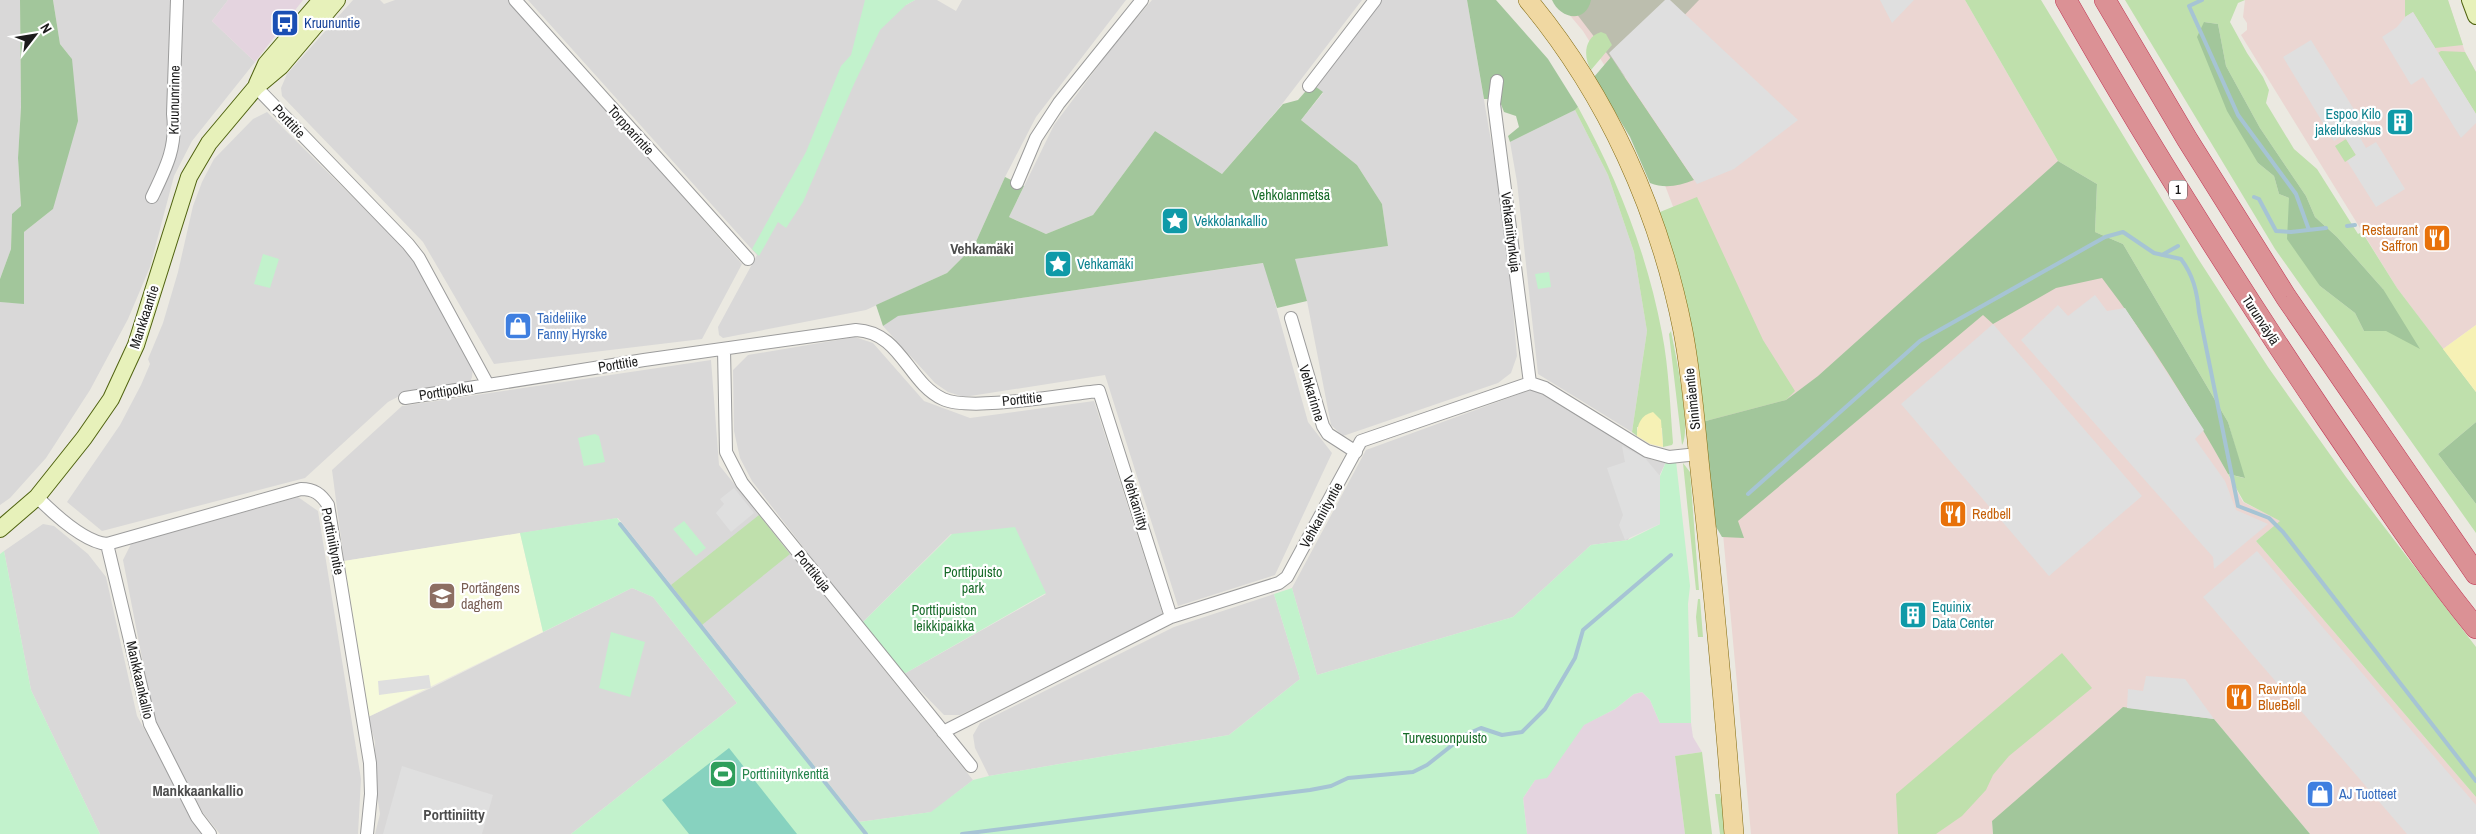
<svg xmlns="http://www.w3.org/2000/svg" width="2476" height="834" font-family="'Archivo Narrow',sans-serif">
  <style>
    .residential { fill: #d9d8d8 }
    .commercial { fill: #ebd6d2 }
    .industrial { fill: #e4d4df }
    .education { fill: #f6fadb }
    .construction { fill: #bcbeae }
    .grass { fill: #bfe0ac; fill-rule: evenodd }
    .forest { fill: #a2c69b }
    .sand { fill: #f6f1b5 }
    .park { fill: #c2f2cc }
    .pitch { fill: #87d2bf }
    .parking { fill: #dfdfdf }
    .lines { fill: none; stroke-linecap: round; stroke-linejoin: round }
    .stream { stroke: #a6c4d4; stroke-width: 4 }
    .street-casing { stroke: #9c9c9c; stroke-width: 14 }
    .secondary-casing { stroke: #506310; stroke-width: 18 }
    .primary-casing { stroke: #816a10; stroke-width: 20 }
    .highway-casing { stroke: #c13755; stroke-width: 22 }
    .street { stroke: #fff; stroke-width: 12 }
    .secondary { stroke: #e7f1ba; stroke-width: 16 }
    .primary { stroke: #f0d8a2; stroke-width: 19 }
    .highway { stroke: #db9195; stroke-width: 21 }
    .labels { text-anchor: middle; stroke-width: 4.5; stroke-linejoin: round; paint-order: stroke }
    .shield { fill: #fff; stroke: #5f5f5f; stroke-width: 1 }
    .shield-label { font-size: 12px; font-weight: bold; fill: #1b1b1b }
    .transit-label { font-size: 14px; fill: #164399; stroke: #fff; text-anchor: start }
    .street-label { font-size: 14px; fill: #1b1b1b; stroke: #fff }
    .culture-label { font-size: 14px; fill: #0d838f; stroke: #fff; text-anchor: start }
    .park-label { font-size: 14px; fill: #176b29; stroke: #fff }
    .food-label { font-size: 14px; fill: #c56008; stroke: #fff; text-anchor: start }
    .shop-label { font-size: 14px; fill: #366cbe; stroke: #fff; text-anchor: start }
    .education-label { font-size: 14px; fill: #785e54; stroke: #fff; text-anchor: start }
    .leisure-label { font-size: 14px; fill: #27864d; stroke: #fff; text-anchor: start }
    .neighbourhood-label { font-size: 15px; font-weight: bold; fill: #4e4e4e; stroke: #fff }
  </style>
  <rect width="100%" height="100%" fill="#ebe9e1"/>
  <!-- residential -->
  <path class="residential" d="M0,0H20L21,107L18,158L21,207L12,214L11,249L0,279Z
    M53,0H228L212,21L255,62L192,141L174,176L150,267L128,319L90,390L46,458L10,498L0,505V302L24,303V232L53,209L72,59L60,44Z
    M353,0H380L384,4L395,0H510L742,264L702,339L494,364L423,242L282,96L281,88L287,74Z
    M528,0H890L906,5L915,0H937L956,11L962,0H1126L1036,117L1005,177L974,246L947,273L866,310L723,338L719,335L718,327L757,255Z
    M1152,0H1362L1279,108L1222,174L1155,131L1093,215L1046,234L1009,217L1054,125L1113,46Z
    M1382,0H1467L1506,229L1517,356L1511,373L1498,383L1343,436L1331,425L1307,301L1294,259L1388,246L1382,204L1357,165L1301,120L1323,93L1312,84Z
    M1575,110L1608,175L1634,252L1647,331L1632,432L1538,374L1517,182L1510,142Z
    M267,112L409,253L473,367L472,377L470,382L405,393L388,402L305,478L102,531L67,502L120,425L141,385L150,364L148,359L163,323L178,272L193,206L202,182L214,159L253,119Z
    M1264,263L1308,422L1332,453L1275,575L1178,606L1105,375L964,397L948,392L935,383L883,326L897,316Z
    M855,337L873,343L924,401L970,418L1094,401L1163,615L960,715H944L904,674L1046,594L951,534L862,623L752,481L740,458L734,431L733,370L748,355Z
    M711,360L719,465L973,780L932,812L859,822L618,518L344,561L332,470L402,406Z
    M1533,389L1652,460L1666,462L1628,540L1591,545L1513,617L1317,675L1292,588L1366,450Z
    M298,497L318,511L361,779L358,834H220L203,813L155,725L123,560L131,544Z
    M43,524L54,526L88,554L106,577L137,716L203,834H100L31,690L4,551Z
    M632,588L653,597L737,703L571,834H375L380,814L375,782V742L368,717L431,688Z
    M1274,594L1300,679L1229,735L989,776L975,748L973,735L980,723L1174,627Z"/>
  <!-- commercial -->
  <path class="commercial" d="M1557,0H1965L2058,161L2243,502L2281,521L2256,541L2476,797V834H2310L2214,719L1992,821L1993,834H1751L1723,534L1686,241L1643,127L1583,31Z
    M2245,0H2448L2465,52L2476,72V325L2443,349L2397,288L2241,35L2247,30V23L2243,17Z"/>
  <!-- industrial -->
  <path class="industrial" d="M228,0H303L255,62L212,21Z
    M1642,692L1650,700L1660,723H1691L1693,737L1702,752L1675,756L1685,834H1527L1523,798L1535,780L1567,747L1583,725L1615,709L1634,694Z"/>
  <!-- education -->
  <path class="education" d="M520,533L543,632L368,717L344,561Z"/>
  <!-- construction -->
  <path class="construction" d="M1566,0H1699L1625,77Z"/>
  <!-- grass -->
  <path class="grass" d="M1965,0H2041L2197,257L2268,367L2346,477L2476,647V797L2256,541L2280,521L2244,502L2228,474L2244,478L2228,422L2123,244L2095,232L2097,184L2058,161Z
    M2125,0H2245L2238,3L2230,22L2247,53L2263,77L2269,90L2266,103L2294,149L2317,169L2358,234L2362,232L2397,288L2476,392V422L2438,454L2476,504V533L2275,249ZM2204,22L2218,24L2226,66L2260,128L2306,196L2315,217L2337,237L2383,289L2386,331H2364L2355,313L2320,286L2289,198L2279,194L2274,176L2258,163Z
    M2405,0H2448L2463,45L2435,48L2413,12L2405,17Z
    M1601,32L1606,34L1612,45L1591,70C1583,57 1584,37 1601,32Z
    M2441,51L2465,52L2476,72V114L2438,53Z
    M1578,107C1617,178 1647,253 1662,333C1669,369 1670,407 1673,443L1672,445L1663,447L1662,428L1637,427V436L1632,432L1647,331L1634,252L1608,175L1575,110Z
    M2346,139L2356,155L2345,162L2335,146Z
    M1697,197L1763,340L1795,391L1786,400L1702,422L1690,325L1660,212Z
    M1671,331C1675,352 1692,429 1682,445L1669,334Z
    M1683,463L1690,472L1699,590H1696Z
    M759,515L790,554L702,625L671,585Z
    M1698,599H1700L1703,637H1698L1696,617Z
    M2062,653L2092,688L2009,756L1993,775L1986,790L1962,816L1936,834H1898L1896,794Z
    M1702,752L1712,834H1685L1675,756Z
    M1715,794H1720L1727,834H1720Z"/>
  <!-- forest -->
  <path class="forest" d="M20,0H53L60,44L72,59L78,121L53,209L24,232V304L0,302V279L11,249L12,214L21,206L18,158L21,107Z
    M1467,0H1496L1548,59L1578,107L1575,110L1510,142L1508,136L1519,127L1516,116L1504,112L1499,99H1484Z
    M1552,0H1591C1586,24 1560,19 1552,0Z
    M2204,22L2218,24L2226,66L2260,128L2306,196L2315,217L2337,237L2383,289L2420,349L2386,331H2364L2355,313L2320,286L2287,239L2289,198L2279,194L2274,176L2258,163L2227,111L2197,37Z
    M1611,57L1694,180C1679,186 1665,189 1650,183L1630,137L1594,77Z
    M1312,84L1323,92L1301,120L1357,165L1382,204L1388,246L1295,259L1307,301L1277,308L1263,263L898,316L883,326L876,305L947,273L974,246L1005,177L1024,186L1009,217L1046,234L1093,215L1155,131L1222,174L1283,104L1298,100Z
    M2058,161L2097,184L2095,232L2123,244L2228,422L2245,478L2228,474C2190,406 2149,339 2102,278L2056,288L1993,324L1983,315L1738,521L1744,538L1722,537L1712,520L1702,422L1786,400L1818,376Z
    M2476,422V504L2438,454Z
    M2123,707L2214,719L2310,834H1993L1992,821Z"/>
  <!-- sand -->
  <path class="sand" d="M2476,325V392L2443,349Z
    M1653,412L1661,420L1663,447L1650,444L1637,436C1637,424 1641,415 1653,412Z"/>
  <!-- park -->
  <path class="park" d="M865,0H915L906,5L880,30L854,84L803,202L786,228L778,222L759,256L752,249L806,152L841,66L851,55Z
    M263,254L279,259L270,288L254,284Z
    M1549,272L1551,287L1538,289L1535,274Z
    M595,434L599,436L605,462L584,466L578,438Z
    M1676,461L1690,586L1688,604L1691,723H1660L1650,700L1642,692L1634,694L1615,709L1584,725L1547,778L1535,780L1523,798L1527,834H571L737,703L653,597L632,588L543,632L520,533L617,518L859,822L931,812L973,780L989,776L1229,735L1300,679L1274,594L1292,588L1317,675L1513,617L1591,545L1628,540L1660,524V476L1666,462Z
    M684,521L706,548L696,556L673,529Z
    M1015,527L1046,593L904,674L862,623L952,534Z
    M4,551L31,690L100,834H0V554Z
    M611,632L645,642L630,697L599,688Z"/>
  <!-- pitch -->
  <path class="pitch" d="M729,748L797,834H689L662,800Z"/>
  <!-- parking -->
  <path class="parking" d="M1665,0H1670L1798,120L1734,169L1697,184L1609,53Z
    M1880,0H1914L1892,23Z
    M2413,12L2476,114V123L2461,138L2423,77L2411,85L2382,37L2397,27L2405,17Z
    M2311,40L2363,124L2355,129L2366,148L2376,142L2405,189L2376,207L2347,161L2356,155L2346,139L2343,135L2334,141L2283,57Z
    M2095,295L2107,311L2125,308L2204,430L2195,439L2225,481L2236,510L2268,524L2214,569L2213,557L2021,340L2058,305L2068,316Z
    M1993,324L2142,496L2049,576L1901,404Z
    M1622,446L1645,458L1660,476V524L1625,540L1619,525L1623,515L1607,468L1625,462Z
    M734,488L754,513L731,532L716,513L724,504L720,499Z
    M2257,551L2476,805V834H2407L2203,597Z
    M429,675L431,688L379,695L378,681Z
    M2146,676L2185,679L2214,719L2127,708L2128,689L2143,691Z
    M402,766L493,795L482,834H383Z"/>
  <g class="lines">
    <!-- stream -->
    <path class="stream" d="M2202,0L2189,6L2238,115L2296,194L2309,230
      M2254,197L2259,199L2276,231L2291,232L2326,228
      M2347,226L2355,225
      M2162,255L2178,246
      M1748,494L1920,341L2105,237L2123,232L2154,253L2181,259C2193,275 2197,291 2199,312L2238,506L2269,518L2283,532L2476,781
      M620,524L866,834
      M962,834L1310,790L1331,786L1348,778L1413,772L1427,765L1465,735L1481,728L1502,735L1522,732L1545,709L1575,658L1583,630L1671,555"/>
    <!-- street casing -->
    <g class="street-casing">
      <path id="street" d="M515,0L748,259
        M1497,81L1494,104L1530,383
        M1309,86L1375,0
        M256,87L408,244L419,258L488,385L644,360L856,330C901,332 908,383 943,399C970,412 1066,394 1099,391L1171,617
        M1017,183L1036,138L1059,103L1142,0
        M152,197C166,168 177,147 173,114L177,0
        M1291,318L1323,426L1328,434L1356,452
        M724,349L726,452L742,483L971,766
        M405,398L488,385
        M37,497C53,513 84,542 107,544L301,489C314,489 321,494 328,505L370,763L371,794L367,834
        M107,544L150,724L197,817L210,834
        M943,732L1171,617L1279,583L1287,577L1361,441L1530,383L1545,388L1647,451L1669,457L1698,454"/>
    </g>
    <!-- secondary casing -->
    <g class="secondary-casing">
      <path id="secondary" d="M2470,0L2476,16
        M257,84L266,64L321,0
        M0,529L37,497L84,438L111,399L136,345L189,177L209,143L256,87L281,66L337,0"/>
    </g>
    <!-- primary casing -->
    <g class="primary-casing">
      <path id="primary" d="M1528,0C1607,95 1659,210 1683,331C1693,383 1696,436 1702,488C1715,603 1725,719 1734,834"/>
    </g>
    <!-- highway casing -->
    <g class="highway-casing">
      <path id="highway" d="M2066,0C2147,143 2235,282 2327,419C2375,489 2422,562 2476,628
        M2105,0L2187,139L2286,297L2476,574"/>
    </g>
    <!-- street -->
    <use href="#street" class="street"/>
    <!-- secondary -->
    <use href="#secondary" class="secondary"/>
    <!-- primary -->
    <use href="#primary" class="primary"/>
    <!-- highway -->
    <use href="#highway" class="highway"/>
  </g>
  <!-- icons -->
  <defs>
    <g id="bus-square" transform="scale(1.4375)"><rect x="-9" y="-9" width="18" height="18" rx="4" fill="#1a4fb4" stroke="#fff"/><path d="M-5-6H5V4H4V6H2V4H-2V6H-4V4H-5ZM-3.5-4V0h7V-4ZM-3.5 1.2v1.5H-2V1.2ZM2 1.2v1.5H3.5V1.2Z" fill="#fff"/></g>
    <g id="building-square" transform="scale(1.4375)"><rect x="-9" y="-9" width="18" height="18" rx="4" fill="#0f9aa8" stroke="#fff"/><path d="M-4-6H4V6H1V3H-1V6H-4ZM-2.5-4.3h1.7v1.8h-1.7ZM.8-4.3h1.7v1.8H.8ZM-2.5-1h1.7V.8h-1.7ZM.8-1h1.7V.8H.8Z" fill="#fff"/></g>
    <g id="sight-square" transform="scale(1.4375)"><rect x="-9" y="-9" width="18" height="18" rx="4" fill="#0f9aa8" stroke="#fff"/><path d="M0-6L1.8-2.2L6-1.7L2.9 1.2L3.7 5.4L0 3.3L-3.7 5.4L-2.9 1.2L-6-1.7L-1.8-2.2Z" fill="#fff"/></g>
    <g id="restaurant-square" transform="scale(1.4375)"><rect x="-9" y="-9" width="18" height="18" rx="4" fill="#e8710a" stroke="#fff"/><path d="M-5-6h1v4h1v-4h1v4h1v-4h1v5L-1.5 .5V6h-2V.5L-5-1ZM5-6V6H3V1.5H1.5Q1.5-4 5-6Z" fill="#fff"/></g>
    <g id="shop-square" transform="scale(1.4375)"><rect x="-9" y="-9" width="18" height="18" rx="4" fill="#3f7fe0" stroke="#fff"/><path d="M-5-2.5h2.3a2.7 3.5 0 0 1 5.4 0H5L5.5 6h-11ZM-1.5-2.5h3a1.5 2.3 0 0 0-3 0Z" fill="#fff"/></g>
    <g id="school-square" transform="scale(1.4375)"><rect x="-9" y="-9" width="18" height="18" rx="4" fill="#8d6e63" stroke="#fff"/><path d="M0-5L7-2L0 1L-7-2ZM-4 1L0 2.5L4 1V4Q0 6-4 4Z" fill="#fff"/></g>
    <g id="stadium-square" transform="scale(1.4375)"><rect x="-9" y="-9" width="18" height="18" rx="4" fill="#2e9e5b" stroke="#fff"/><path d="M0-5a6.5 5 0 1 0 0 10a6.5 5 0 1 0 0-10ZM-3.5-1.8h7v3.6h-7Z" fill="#fff"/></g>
  </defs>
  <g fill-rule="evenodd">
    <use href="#bus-square" x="285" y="23"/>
    <use href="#building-square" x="2400" y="122"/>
    <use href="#sight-square" x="1175" y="221"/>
    <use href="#restaurant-square" x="2437" y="238"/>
    <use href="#sight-square" x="1058" y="264"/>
    <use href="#shop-square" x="518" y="326"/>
    <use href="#restaurant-square" x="1953" y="514"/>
    <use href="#school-square" x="442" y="596"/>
    <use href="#building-square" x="1913" y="615"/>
    <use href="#restaurant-square" x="2239" y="697"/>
    <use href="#stadium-square" x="723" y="774"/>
    <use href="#shop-square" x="2320" y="794"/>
  </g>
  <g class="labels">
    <!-- shield labels -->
    <rect class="shield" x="2169" y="180.5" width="18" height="19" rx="4"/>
    <g class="shield-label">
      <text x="2178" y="194">1</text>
    </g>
    <!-- transit labels -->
    <g class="transit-label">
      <text x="304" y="28">Kruununtie</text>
    </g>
    <!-- street labels -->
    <g class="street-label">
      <text transform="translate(174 100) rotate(-89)" y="5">Kruununrinne</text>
      <text transform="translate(289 121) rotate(47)" y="5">Porttitie</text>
      <text transform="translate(631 130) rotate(48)" y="5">Torpparintie</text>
      <text transform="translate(1511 232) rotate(83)" y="5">Vehkaniitynkuja</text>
      <text transform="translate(144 317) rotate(-72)" y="5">Mankkaantie</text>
      <text transform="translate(2261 320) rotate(57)" y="5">Turunväylä</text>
      <text transform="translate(618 364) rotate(-9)" y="5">Porttitie</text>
      <text transform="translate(446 391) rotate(-9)" y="5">Porttipolku</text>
      <text transform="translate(1312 393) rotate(73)" y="5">Vehkarinne</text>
      <text transform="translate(1022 399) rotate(-6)" y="5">Porttitie</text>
      <text transform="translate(1692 399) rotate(-96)" y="5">Sinimäentie</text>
      <text transform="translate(1136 503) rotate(73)" y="5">Vehkaniitty</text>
      <text transform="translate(1321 515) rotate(-61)" y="5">Vehkaniityntie</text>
      <text transform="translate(333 541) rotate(79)" y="5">Porttiniityntie</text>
      <text transform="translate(813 571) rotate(51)" y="5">Porttikuja</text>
      <text transform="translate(140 680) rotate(77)" y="5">Mankkaankallio</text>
    </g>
    <!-- culture labels -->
    <g class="culture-label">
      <text x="2381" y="119" text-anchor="end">Espoo Kilo<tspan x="2381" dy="16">jakelukeskus</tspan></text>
      <text x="1194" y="226">Vekkolankallio</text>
      <text x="1077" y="269">Vehkamäki</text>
      <text x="1932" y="612">Equinix<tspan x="1932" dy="16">Data Center</tspan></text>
    </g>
    <!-- park labels -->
    <g class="park-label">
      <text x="1291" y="200">Vehkolanmetsä</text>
      <text x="973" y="577">Porttipuisto<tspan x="973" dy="16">park</tspan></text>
      <text x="944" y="615">Porttipuiston<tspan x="944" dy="16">leikkipaikka</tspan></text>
      <text x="1445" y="743">Turvesuonpuisto</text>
    </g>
    <!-- food labels -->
    <g class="food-label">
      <text x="2418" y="235" text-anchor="end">Restaurant<tspan x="2418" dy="16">Saffron</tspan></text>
      <text x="1972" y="519">Redbell</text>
      <text x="2258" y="694">Ravintola<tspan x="2258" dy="16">BlueBell</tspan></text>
    </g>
    <!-- shop labels -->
    <g class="shop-label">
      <text x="537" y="323">Taideliike<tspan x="537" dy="16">Fanny Hyrske</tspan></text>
      <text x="2339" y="799">AJ Tuotteet</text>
    </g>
    <!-- education labels -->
    <g class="education-label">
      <text x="461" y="593">Portängens<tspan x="461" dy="16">daghem</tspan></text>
    </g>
    <!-- leisure labels -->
    <g class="leisure-label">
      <text x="742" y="779">Porttiniitynkenttä</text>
    </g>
    <!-- neighbourhood labels -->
    <g class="neighbourhood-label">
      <text x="982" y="254">Vehkamäki</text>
      <text x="198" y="796">Mankkaankallio</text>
      <text x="454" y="820">Porttiniitty</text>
    </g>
  </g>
  <!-- north arrow -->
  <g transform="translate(35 35) rotate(59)" stroke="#ffffff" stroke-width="4" paint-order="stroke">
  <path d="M0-4L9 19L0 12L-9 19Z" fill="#1b1b1b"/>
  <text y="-8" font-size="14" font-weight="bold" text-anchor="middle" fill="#1b1b1b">N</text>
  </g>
</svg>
